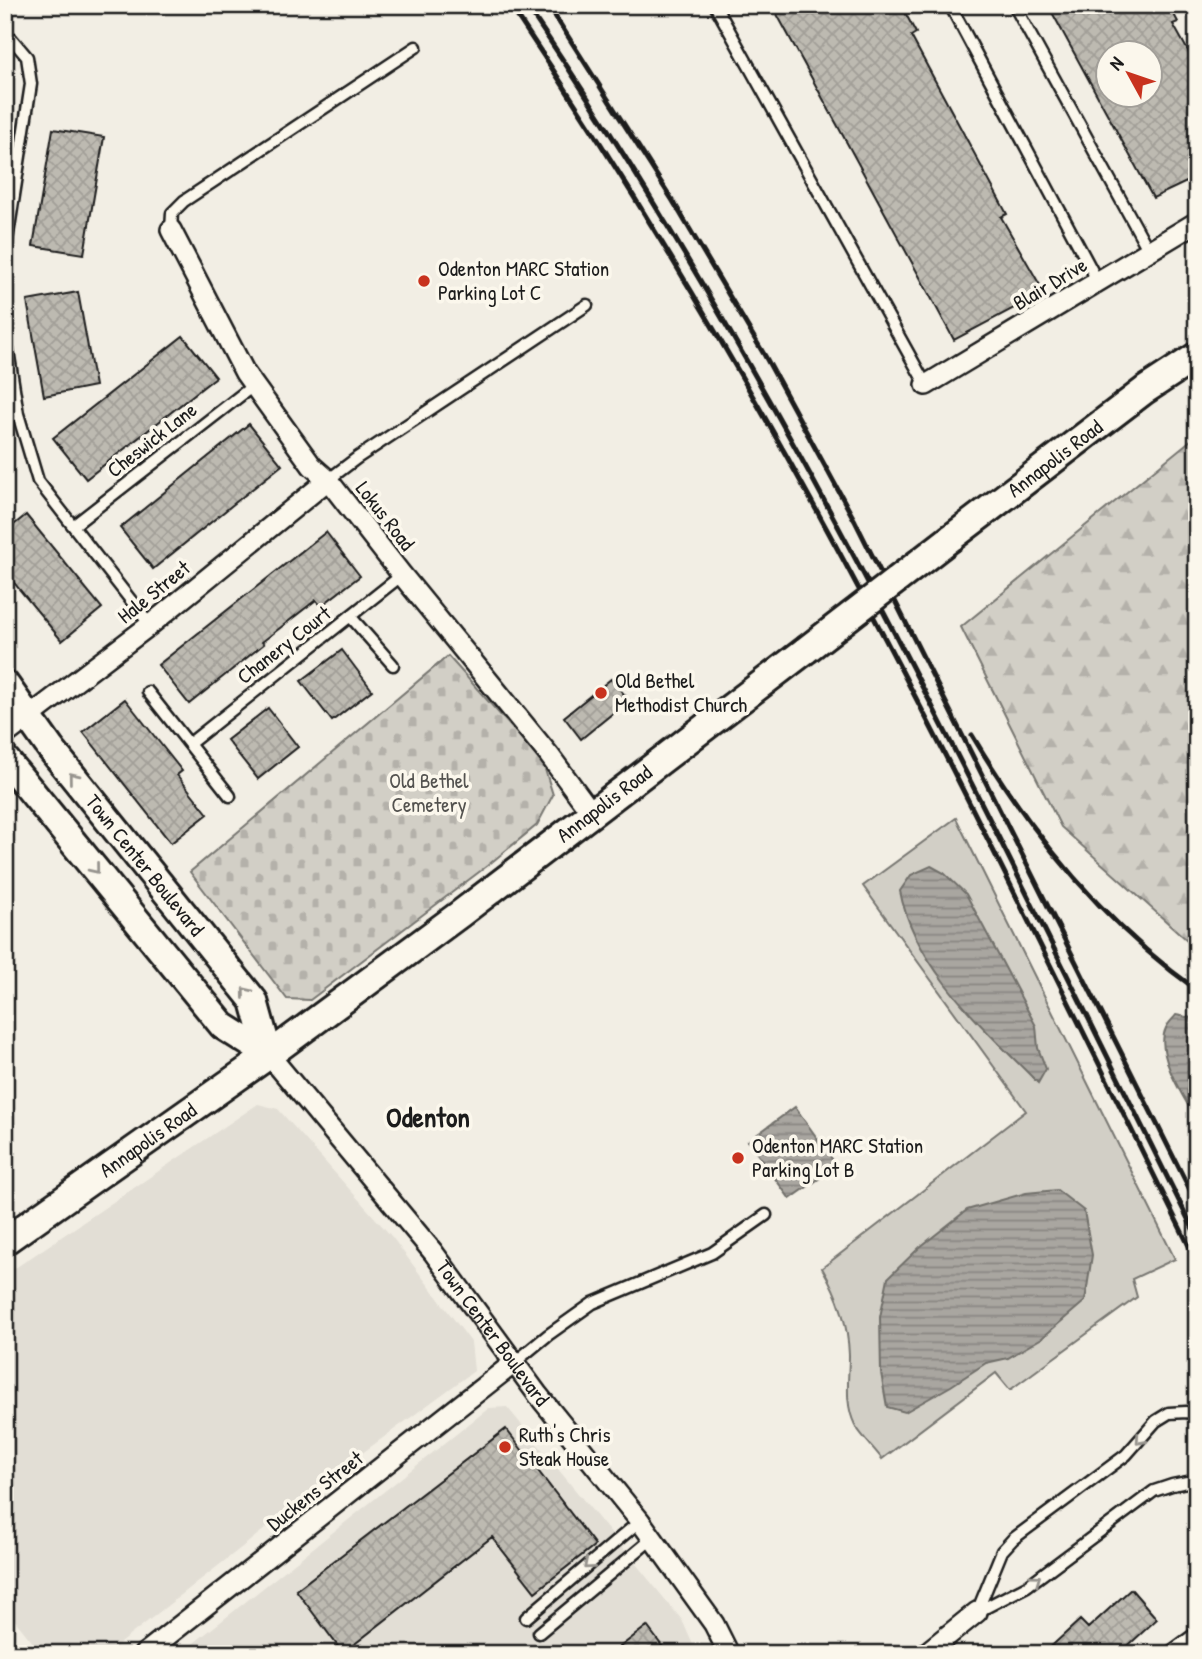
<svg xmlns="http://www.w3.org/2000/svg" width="1202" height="1659" font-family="'Patrick Hand',sans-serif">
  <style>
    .built { fill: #e2ded5 }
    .green { fill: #d2cfc6; stroke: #777671; stroke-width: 2 }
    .forest { fill: url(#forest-firs); stroke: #777671; stroke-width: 2 }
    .cemetery { fill: url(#cemetery-stones); stroke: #777671; stroke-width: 2 }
    .water { fill: url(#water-rules); stroke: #716f6b; stroke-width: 2 }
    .building { fill: url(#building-cross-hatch); stroke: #1c1c1c; stroke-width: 2; fill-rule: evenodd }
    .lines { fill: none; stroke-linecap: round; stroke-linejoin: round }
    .lane-casing { stroke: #1c1c1c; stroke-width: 15 }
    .street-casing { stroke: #1c1c1c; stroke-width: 24 }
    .secondary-casing { stroke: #1c1c1c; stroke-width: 32 }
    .lane { stroke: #fbf7ec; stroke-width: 10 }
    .street { stroke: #fbf7ec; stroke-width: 19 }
    .secondary { stroke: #fbf7ec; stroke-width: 26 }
    .rail { stroke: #1c1c1c; stroke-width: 5 }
    .secondary-bridge-casing { stroke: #1c1c1c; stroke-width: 32; stroke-linecap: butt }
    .secondary-bridge { stroke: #fbf7ec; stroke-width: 26 }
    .oneway { stroke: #97948e }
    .poi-dot { fill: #c8321e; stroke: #fbf7ec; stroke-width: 2.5 }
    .labels { text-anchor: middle; stroke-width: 7; stroke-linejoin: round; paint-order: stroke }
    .poi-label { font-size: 21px; fill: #1c1c1c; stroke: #fbf7ec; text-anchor: start }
    .street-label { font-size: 21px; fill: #1c1c1c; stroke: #fbf7ec }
    .park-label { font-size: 21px; fill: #53524f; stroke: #fbf7ec }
    .district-label { font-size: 28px; font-weight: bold; fill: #1c1c1c; stroke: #fbf7ec }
  </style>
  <defs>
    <pattern id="forest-firs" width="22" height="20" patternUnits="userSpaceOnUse" patternTransform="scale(1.75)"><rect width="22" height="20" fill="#d2cfc6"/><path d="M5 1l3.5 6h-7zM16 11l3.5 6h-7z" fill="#b4b1aa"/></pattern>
    <pattern id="cemetery-stones" width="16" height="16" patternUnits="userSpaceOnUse" patternTransform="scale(1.75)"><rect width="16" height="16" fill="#d2cfc6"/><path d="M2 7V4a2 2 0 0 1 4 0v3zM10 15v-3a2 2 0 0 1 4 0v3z" fill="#b4b1aa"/></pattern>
    <pattern id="water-rules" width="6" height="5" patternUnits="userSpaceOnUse" patternTransform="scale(1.75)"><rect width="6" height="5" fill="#a9a6a0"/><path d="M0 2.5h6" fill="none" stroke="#898682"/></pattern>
    <pattern id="building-cross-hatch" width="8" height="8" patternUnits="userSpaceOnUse" patternTransform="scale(1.75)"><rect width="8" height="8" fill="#bdbab1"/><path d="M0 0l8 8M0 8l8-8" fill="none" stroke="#a29f98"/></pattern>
  </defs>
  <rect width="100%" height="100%" fill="#f2eee4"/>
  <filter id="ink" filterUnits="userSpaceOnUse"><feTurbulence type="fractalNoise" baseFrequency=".0143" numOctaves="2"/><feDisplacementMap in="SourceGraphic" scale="14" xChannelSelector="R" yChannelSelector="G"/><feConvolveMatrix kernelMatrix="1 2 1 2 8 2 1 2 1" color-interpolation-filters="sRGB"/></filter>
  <g filter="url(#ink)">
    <!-- built -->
    <path class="built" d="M258,1104L278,1109L392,1237L471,1342L474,1371L350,1462L106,1654H42L5,1608V1275Z
      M507,1407L682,1620L697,1654H180L489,1408Z"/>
    <!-- green -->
    <path class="green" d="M956,818L1175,1259L1132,1279L1137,1297L1010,1390L996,1373L882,1459C874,1448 862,1437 855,1425C844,1403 849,1378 849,1355C848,1322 838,1295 822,1268L1026,1111L863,886Z"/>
    <!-- forest -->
    <path class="forest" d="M1197,435V949L1061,827L961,627Z"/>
    <!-- cemetery -->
    <path class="cemetery" d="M448,656L543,763L553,795L537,825L487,866L310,1000L287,999L190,872Z"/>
    <!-- water -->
    <path class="water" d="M931,866L944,873L966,894L1036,1026L1038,1048L1046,1069L1038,1083C986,1030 914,967 900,891L911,875Z
      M1176,1015L1197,1019V1120C1184,1098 1154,1053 1166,1028C1168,1023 1173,1019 1176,1015Z
      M795,1107L837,1166L790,1199L748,1141Z
      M1057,1190L1084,1211L1092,1255L1085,1301L1042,1338L1008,1358L986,1363L951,1386L905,1412L887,1407L881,1373L880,1317L888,1278L920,1247L967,1210L1026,1193Z"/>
    <!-- building -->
    <path class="building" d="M772,5H901L916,33L911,36L1007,214L1001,217L1044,292L954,340Z
      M1048,5H1169L1178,22L1173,24L1197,67V177L1153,198ZM1108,52H1150V94H1108Z
      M53,129L104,137L84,254L33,246Z
      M78,292L95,386L44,396L27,301Z
      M183,336L216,377L86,479L53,438Z
      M249,424L282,465L153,569L120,528Z
      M26,515L102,608L62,641L5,572V532Z
      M326,532L360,576L321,606L316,600L262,642L264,644L189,704L158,665Z
      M342,650L372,690L332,721L301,681Z
      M611,679L629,700L581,739L564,717Z
      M125,699L182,771L177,775L208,814L171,843L83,732Z
      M268,708L298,747L258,779L227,740Z
      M506,1429L595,1545L535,1592L492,1537L343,1653L296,1590Z
      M1131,1589L1157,1619L1119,1654H1043L1080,1620L1088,1628Z
      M647,1626L668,1654H611Z"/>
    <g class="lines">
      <!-- lane casing -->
      <g class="lane-casing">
        <path id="lane" d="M715,5L926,385
          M950,5L1098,282
          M1014,5L1149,251
          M5,31L27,57L31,84L5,254
          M171,230L172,213L184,201L416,47
          M5,331L18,414L38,481L150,625
          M328,480L357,458L587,305
          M73,526L254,385
          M350,616L393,665
          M148,692L230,796
          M189,744L402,575
          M514,1363L548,1335L593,1303L712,1253L766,1215
          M977,1612L1002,1551L1013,1539L1126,1455L1156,1421L1169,1413L1186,1412L1197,1415
          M977,1612L1027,1586L1154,1491L1172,1485L1197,1480
          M526,1618L640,1521
          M539,1633L653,1538"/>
      </g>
      <!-- street casing -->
      <g class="street-casing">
        <g id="street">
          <path d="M171,230L245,373L312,466L328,480L402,575L549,755L591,812"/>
          <path d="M926,385L1197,222"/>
          <path d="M5,735L150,625L328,480"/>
          <path id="s1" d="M269,1055L433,1252L538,1395L640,1521L714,1624L729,1654"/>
          <path d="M144,1654L514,1363"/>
          <path d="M925,1654L977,1612"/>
          <path d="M1175,1654L1197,1638"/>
        </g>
      </g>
      <!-- secondary casing -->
      <g class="secondary-casing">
        <g id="secondary">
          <path id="s2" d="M951,538L1145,390L1197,356"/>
          <path id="s3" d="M5,684L51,749L254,1001L269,1055"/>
          <path d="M5,759L223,1026L269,1055"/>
          <path id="s4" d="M5,1241L269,1055L460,914L806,650"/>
        </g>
      </g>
      <!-- lane -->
      <use href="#lane" class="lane"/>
      <!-- street -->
      <use href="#street" class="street"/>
      <!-- secondary -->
      <use href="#secondary" class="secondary"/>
      <!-- rail -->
      <path class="rail" d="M510,5C625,176 732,354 830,535C959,774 1076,1019 1197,1262
        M526,5C790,392 988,819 1197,1237
        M548,5L673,201L765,356L855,521L1197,1204
        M972,735C1030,832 1105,925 1197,990"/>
      <!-- secondary-bridge casing -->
      <g class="secondary-bridge-casing">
        <path id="secondary-bridge" d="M806,650L951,538"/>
      </g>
      <!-- secondary-bridge -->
      <use href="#secondary-bridge" class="secondary-bridge"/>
    </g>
    <!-- one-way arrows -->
    <defs><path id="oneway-chevron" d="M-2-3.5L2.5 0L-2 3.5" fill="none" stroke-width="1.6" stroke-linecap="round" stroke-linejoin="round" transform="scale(1.75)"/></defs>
    <g class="oneway">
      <use href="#oneway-chevron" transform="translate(73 777) rotate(-129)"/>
      <use href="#oneway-chevron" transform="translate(95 869) rotate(51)"/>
      <use href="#oneway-chevron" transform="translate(246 992) rotate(-129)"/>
      <use href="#oneway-chevron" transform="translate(1140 1440) rotate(132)"/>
      <use href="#oneway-chevron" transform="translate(588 1565) rotate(139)"/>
      <use href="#oneway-chevron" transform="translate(1036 1579) rotate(-36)"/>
    </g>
  </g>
  <!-- markers -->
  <g class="poi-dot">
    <circle cx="424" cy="281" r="7"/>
    <circle cx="601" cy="693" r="7"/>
    <circle cx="738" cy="1158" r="7"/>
    <circle cx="505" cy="1447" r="7"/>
  </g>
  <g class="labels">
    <!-- poi labels -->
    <g class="poi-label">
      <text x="438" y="276">Odenton MARC Station<tspan x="438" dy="24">Parking Lot C</tspan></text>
      <text x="615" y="688">Old Bethel<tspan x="615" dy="24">Methodist Church</tspan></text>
      <text x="752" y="1153">Odenton MARC Station<tspan x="752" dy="24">Parking Lot B</tspan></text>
      <text x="519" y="1442">Ruth's Chris<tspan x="519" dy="24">Steak House</tspan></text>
    </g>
    <!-- street labels -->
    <g class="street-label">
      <text transform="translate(1050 284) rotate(-31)" y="7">Blair Drive</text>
      <text transform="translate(152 440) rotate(-38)" y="7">Cheswick Lane</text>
      <text dy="7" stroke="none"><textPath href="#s2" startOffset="131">Annapolis Road</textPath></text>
      <text transform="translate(385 516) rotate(52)" y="7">Lokus Road</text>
      <text transform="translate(154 592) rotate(-39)" y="7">Hale Street</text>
      <text transform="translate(284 645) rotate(-38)" y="7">Chanery Court</text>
      <text dy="7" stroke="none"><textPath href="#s4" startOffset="742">Annapolis Road</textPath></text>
      <text dy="7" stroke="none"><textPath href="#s3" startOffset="229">Town Center Boulevard</textPath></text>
      <text dy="7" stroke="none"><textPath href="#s4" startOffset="175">Annapolis Road</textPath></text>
      <text dy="7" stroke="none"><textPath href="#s1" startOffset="357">Town Center Boulevard</textPath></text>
      <text transform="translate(315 1491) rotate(-38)" y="7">Duckens Street</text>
    </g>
    <!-- park labels -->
    <g class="park-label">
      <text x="429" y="788">Old Bethel<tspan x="429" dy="24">Cemetery</tspan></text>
    </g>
    <!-- district labels -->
    <g class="district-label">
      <text x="428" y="1127">Odenton</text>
    </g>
  </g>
  <!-- margin -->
  <rect width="1202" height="1659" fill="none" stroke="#fbf7ec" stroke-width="28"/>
  <rect x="14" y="14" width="1174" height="1631" fill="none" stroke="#1c1c1c" stroke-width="2.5" filter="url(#ink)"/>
  <!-- north arrow -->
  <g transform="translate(1129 74) rotate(310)"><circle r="33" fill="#fbf7ec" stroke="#a29f99" stroke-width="2"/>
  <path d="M0-5L12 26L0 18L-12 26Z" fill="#c8321e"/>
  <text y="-10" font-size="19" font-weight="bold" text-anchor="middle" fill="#1c1c1c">N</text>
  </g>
</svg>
